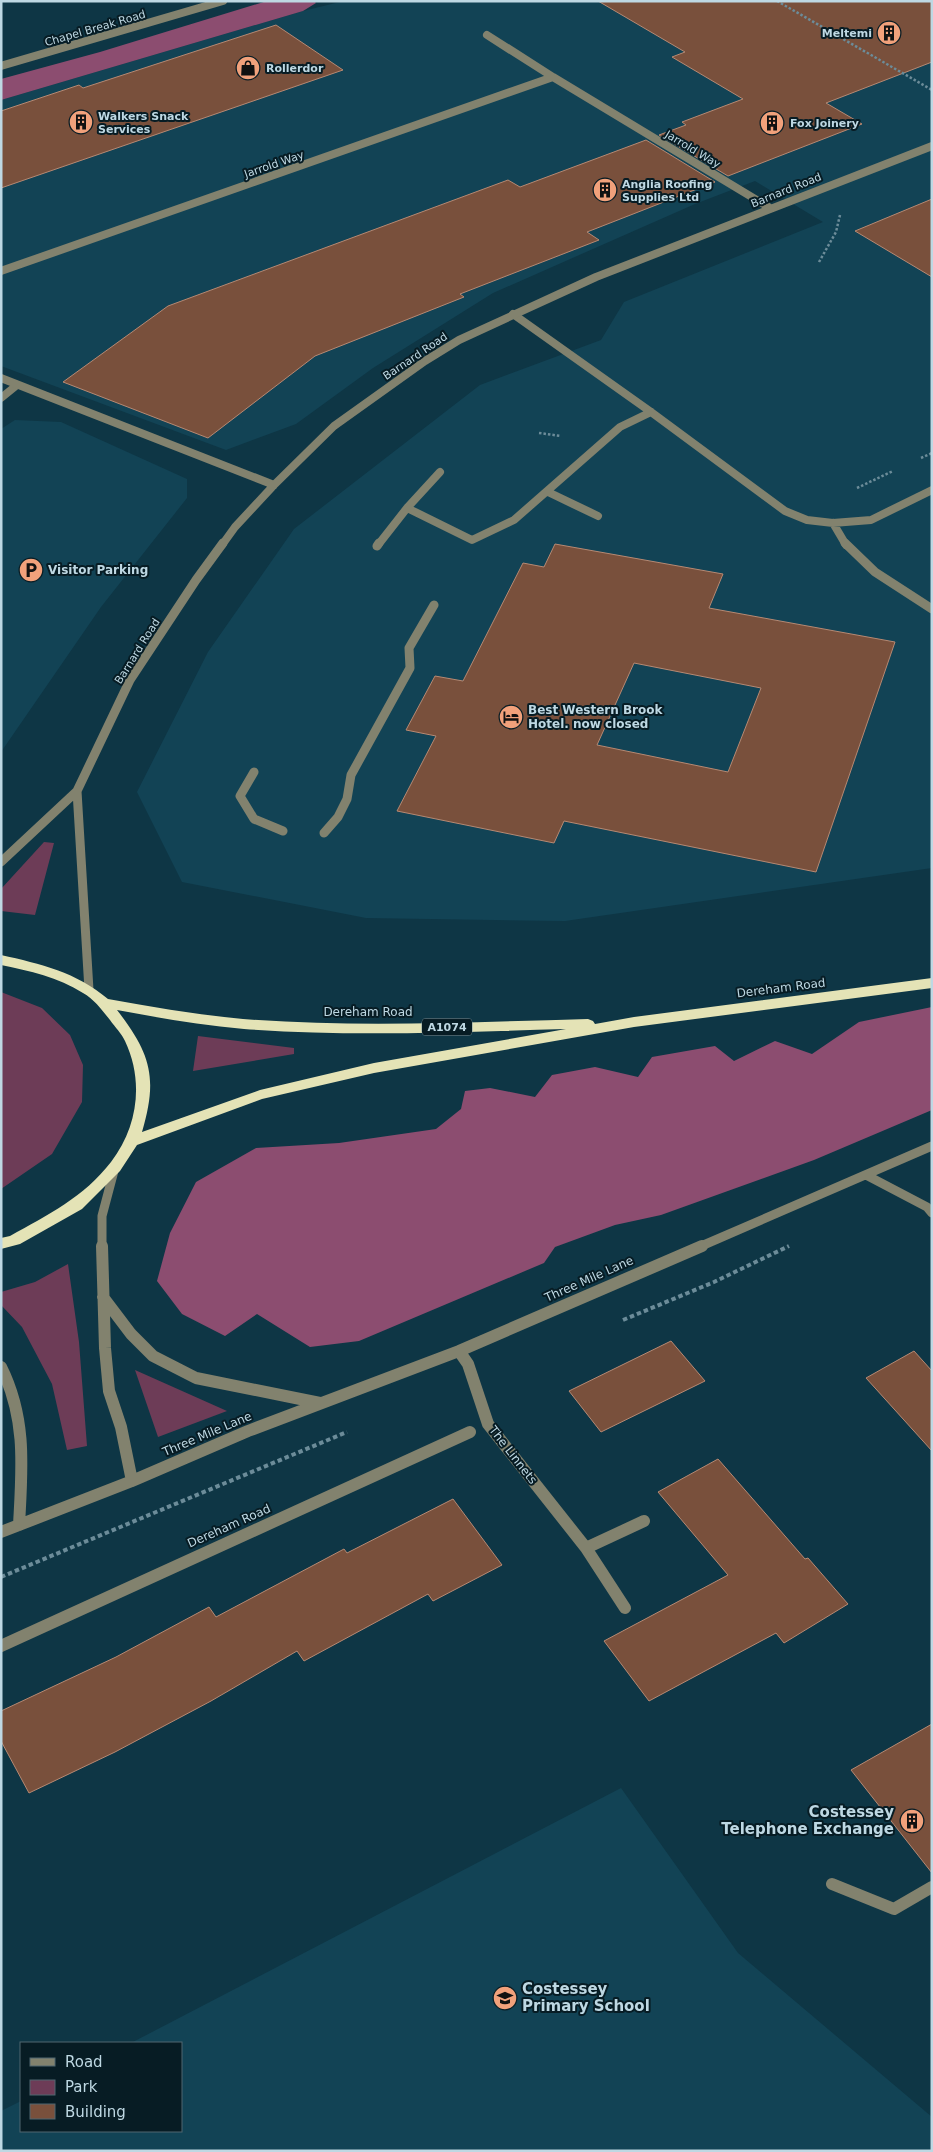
<svg xmlns="http://www.w3.org/2000/svg" width="933" height="2152" font-family="'DejaVu Sans',sans-serif">
  <style>
    .built { fill: #124355 }
    .green { fill: #6d3c57 }
    .forest { fill: #8c4d70 }
    .building { fill: #79503c; stroke: #b68973; fill-rule: evenodd }
    .lines { fill: none; stroke-linecap: round; stroke-linejoin: round }
    .path-far1 { stroke: #6c8c99; stroke-width: 2.5; stroke-dasharray: 2.5 2; stroke-linecap: butt }
    .path { stroke: #6c8c99; stroke-width: 4; stroke-dasharray: 4.5 3; stroke-linecap: butt }
    .service-far2 { stroke: #82826e; stroke-width: 8 }
    .service-far1 { stroke: #82826e; stroke-width: 9 }
    .service { stroke: #82826e; stroke-width: 12 }
    .minor-far2 { stroke: #82826e; stroke-width: 8 }
    .minor-far1 { stroke: #82826e; stroke-width: 9 }
    .minor { stroke: #82826e; stroke-width: 12 }
    .trunk { fill: #e4e3b6; fill-rule: evenodd }
    .labels { text-anchor: middle; stroke-width: 4; stroke-linejoin: round; paint-order: stroke }
    .far-street-label { font-size: 11px; fill: #bed8e3; stroke: #071c24 }
    .far-poi-label { font-size: 11px; font-weight: bold; fill: #bed8e3; stroke: #071c24; text-anchor: start }
    .shield { fill: #071c24; stroke: #87a0aa; stroke-width: 1 }
    .shield-label { font-size: 11px; font-weight: bold; fill: #bed8e3 }
    .poi-label { font-size: 12px; font-weight: bold; fill: #bed8e3; stroke: #071c24; text-anchor: start }
    .street-label { font-size: 12px; fill: #bed8e3; stroke: #071c24 }
    .near-poi-label { font-size: 15px; font-weight: bold; fill: #bed8e3; stroke: #071c24; text-anchor: end }
  </style>
  <rect width="100%" height="100%" fill="#0e3645"/>
  <!-- built -->
  <path class="built" d="M344,1H932V868L565,921L366,918L182,882L137,792L208,652L294,529L480,385L601,340L624,302L823,222L755,181L695,204L493,293L373,368L296,424L226,450L1,366V100L303,11Z
    M15,420L61,422L187,479V498L101,607L1,752V429Z
    M621,1788L738,1953L932,2117V2151H1V2111L21,2101V2131H181V2043H131Z"/>
  <!-- green -->
  <path class="green" d="M44,842L54,843L35,915L1,911V889Z
    M1,992L42,1008L70,1035L83,1065L82,1102L52,1154L1,1189Z
    M198,1036L294,1048V1054L193,1071Z
    M68,1264L79,1342L87,1446L67,1450L52,1384L22,1327L1,1305V1292L35,1282Z
    M135,1370L227,1411L158,1437Z"/>
  <!-- forest -->
  <path class="forest" d="M267,1H314L316,3L303,11L1,100V79L100,52Z
    M932,1007V1110L814,1160L661,1215L615,1225L555,1247L544,1263L359,1341L310,1347L257,1314L225,1336L182,1314L157,1281L170,1233L196,1182L256,1148L339,1143L436,1129L461,1109L465,1091L490,1088L535,1097L552,1075L595,1067L638,1077L652,1057L715,1046L734,1061L775,1041L812,1054L859,1022Z"/>
  <!-- building -->
  <path class="building" d="M598,1H932V62L826,103L862,124L728,176L659,135L686,125L682,122L743,99L672,57L685,52Z
    M276,25L343,70L1,188V111L79,85L83,88Z
    M646,140L715,182L587,232L599,240L460,294L464,297L315,356L208,438L63,382L168,306L508,180L520,187Z
    M932,199V277L855,231Z
    M555,544L723,574L709,608L895,642L816,872L564,821L554,843L397,811L436,736L406,730L435,676L463,681L523,563L544,567ZM634,663L761,688L728,772L597,745Z
    M671,1341L705,1381L601,1432L569,1391Z
    M914,1351L932,1371V1451L866,1378Z
    M718,1459L805,1559L808,1558L848,1604L784,1643L776,1633L649,1701L604,1641L728,1575L658,1492Z
    M453,1499L502,1565L433,1601L428,1594L304,1661L297,1651L211,1701L115,1752L29,1793L1,1741V1711L116,1657L209,1607L216,1617L344,1549L347,1553Z
    M932,1724V1873L851,1770Z"/>
  <g class="lines">
    <!-- path-far1 -->
    <path class="path-far1" d="M777,1L932,90
      M819,262L836,232L840,215
      M539,433L561,436
      M921,458L932,453
      M857,488L893,471"/>
    <!-- path -->
    <path class="path" d="M623,1320L714,1282L789,1246
      M1,1577L347,1432"/>
    <!-- service-far2 -->
    <path class="service-far2" d="M513,314L651,412L785,511L807,520L833,523L871,520L932,490
      M1,398L17,385
      M548,492L598,516
      M407,508L472,540L514,520L620,427L651,412
      M833,523L846,545
      M378,545L407,508L440,472"/>
    <!-- service-far1 -->
    <path class="service-far1" d="M845,543L875,572L932,609
      M377,546L379,543
      M254,772L240,796L254,819L283,831
      M324,833L338,817L347,799L351,775L410,668L409,648L434,605"/>
    <!-- service -->
    <path class="service" d="M832,1884L894,1909L932,1887"/>
    <!-- minor-far2 -->
    <path class="minor-far2" d="M487,35L553,77
      M1,66L223,1
      M1,271L553,77L770,208
      M1,378L274,485
      M222,545L235,527L274,485L334,426L425,361L459,340L596,277L932,146"/>
    <!-- minor-far1 -->
    <path class="minor-far1" d="M77,791L89,990
      M1,862L77,791L130,680L196,580L223,543
      M866,1175L927,1207L932,1213
      M102,1247V1216L115,1167
      M699,1247L932,1146"/>
    <!-- minor -->
    <path class="minor" d="M102,1246L105,1348L109,1391L121,1427L132,1481
      M103,1297L131,1334L153,1356L196,1378L320,1403
      M459,1351L468,1364L488,1424L586,1548L625,1608
      M1,1367C27,1419 22,1469 19,1525
      M1,1532L132,1481L248,1431L459,1351L702,1246
      M586,1548L644,1521
      M1,1646L470,1432"/>
    <!-- trunk -->
    <path class="trunk" d="M1,955C41,964 76,972 108,999C153,1007 198,1015 243,1019C358,1028 473,1022 588,1019L593,1021L595,1024L634,1017L932,978V988L634,1027L374,1073L262,1099L137,1145L120,1171L82,1209L20,1244L1,1249V1238L10,1236C48,1215 84,1197 111,1162C138,1127 144,1081 125,1041C122,1034 115,1027 110,1020C102,1010 94,999 83,993C58,977 30,971 1,965ZM117,1010C159,1018 201,1025 244,1029C351,1037 459,1032 566,1029L374,1063L260,1090L142,1132C158,1078 151,1054 117,1010Z"/>
  </g>
  <!-- icons -->
  <defs>
    <g id="building-disc" transform="scale(1.25)"><circle r="9.5" fill="#f1a17b" stroke="#071c24"/><path d="M-4-6H4V6H1V3H-1V6H-4ZM-2.5-4.3h1.7v1.8h-1.7ZM.8-4.3h1.7v1.8H.8ZM-2.5-1h1.7V.8h-1.7ZM.8-1h1.7V.8H.8Z" fill="#111"/></g>
    <g id="shop-disc" transform="scale(1.25)"><circle r="9.5" fill="#f1a17b" stroke="#071c24"/><path d="M-5-2.5h2.3a2.7 3.5 0 0 1 5.4 0H5L5.5 6h-11ZM-1.5-2.5h3a1.5 2.3 0 0 0-3 0Z" fill="#111"/></g>
    <g id="parking-disc" transform="scale(1.25)"><circle r="9.5" fill="#f1a17b" stroke="#071c24"/><path d="M-3.5-5.5H1a3.5 3.5 0 0 1 0 7H-1V5.5H-3.5ZM-1-3.4V-.6H.8a1.4 1.4 0 0 0 0-2.8Z" fill="#111"/></g>
    <g id="hotel-disc" transform="scale(1.25)"><circle r="9.5" fill="#f1a17b" stroke="#071c24"/><path d="M-6-4.5h1.5V1H6V5H4.5V3h-9V5H-6ZM-4 0a1.8 1.8 0 1 1 3.6 0ZM.5 0V-2.5h3Q6-2.5 6 0Z" fill="#111"/></g>
    <g id="school-disc" transform="scale(1.25)"><circle r="9.5" fill="#f1a17b" stroke="#071c24"/><path d="M0-5L7-2L0 1L-7-2ZM-4 1L0 2.5L4 1V4Q0 6-4 4Z" fill="#111"/></g>
  </defs>
  <g fill-rule="evenodd">
    <use href="#building-disc" x="889" y="33"/>
    <use href="#shop-disc" x="248" y="68"/>
    <use href="#building-disc" x="81" y="122"/>
    <use href="#building-disc" x="772" y="123"/>
    <use href="#building-disc" x="605" y="190"/>
    <use href="#parking-disc" x="31" y="570"/>
    <use href="#hotel-disc" x="511" y="717"/>
    <use href="#building-disc" x="912" y="1821"/>
    <use href="#school-disc" x="505" y="1998"/>
  </g>
  <g class="labels">
    <!-- far-street labels -->
    <g class="far-street-label">
      <text transform="translate(95 28) rotate(-16)" y="4">Chapel Break Road</text>
      <text transform="translate(693 149) rotate(31)" y="4">Jarrold Way</text>
      <text transform="translate(274 164) rotate(-19)" y="4">Jarrold Way</text>
      <text transform="translate(786 190) rotate(-22)" y="4">Barnard Road</text>
      <text transform="translate(415 356) rotate(-34)" y="4">Barnard Road</text>
      <text transform="translate(137 651) rotate(-58)" y="4">Barnard Road</text>
    </g>
    <!-- far-poi labels -->
    <g class="far-poi-label">
      <text x="872" y="37" text-anchor="end">Meltemi</text>
      <text x="266" y="72">Rollerdor</text>
      <text x="98" y="120">Walkers Snack<tspan x="98" dy="13">Services</tspan></text>
      <text x="790" y="127">Fox Joinery</text>
      <text x="622" y="188">Anglia Roofing<tspan x="622" dy="13">Supplies Ltd</tspan></text>
    </g>
    <!-- shield labels -->
    <rect class="shield" x="422" y="1018.5" width="50" height="17" rx="4"/>
    <g class="shield-label">
      <text x="447" y="1031">A1074</text>
    </g>
    <!-- poi labels -->
    <g class="poi-label">
      <text x="48" y="574">Visitor Parking</text>
      <text x="528" y="714">Best Western Brook<tspan x="528" dy="14">Hotel. now closed</tspan></text>
    </g>
    <!-- street labels -->
    <g class="street-label">
      <text transform="translate(781 988) rotate(-7)" y="4">Dereham Road</text>
      <text x="368" y="1016">Dereham Road</text>
      <text transform="translate(589 1279) rotate(-24)" y="4">Three Mile Lane</text>
      <text transform="translate(207 1434) rotate(-23)" y="4">Three Mile Lane</text>
      <text transform="translate(513 1455) rotate(52)" y="4">The Linnets</text>
      <text transform="translate(229 1526) rotate(-24)" y="4">Dereham Road</text>
    </g>
    <!-- near-poi labels -->
    <g class="near-poi-label">
      <text x="894" y="1817">Costessey<tspan x="894" dy="17">Telephone Exchange</tspan></text>
      <text x="522" y="1994" text-anchor="start">Costessey<tspan x="522" dy="17">Primary School</tspan></text>
    </g>
  </g>
  <!-- border -->
  <rect width="933" height="2152" fill="none" stroke="#bed8e3" stroke-width="5"/>
  <!-- legend -->
  <rect x="20" y="2042" width="162" height="90" fill="#071c24" stroke="#506770"/>
  <rect x="30" y="2058" width="25" height="8" fill="#82826e" stroke="#506770"/>
  <text x="65" y="2067" font-size="15" fill="#bed8e3">Road</text>
  <rect x="30" y="2080" width="25" height="15" fill="#6d3c57" stroke="#506770"/>
  <text x="65" y="2092" font-size="15" fill="#bed8e3">Park</text>
  <rect x="30" y="2104" width="25" height="15" fill="#79503c" stroke="#506770"/>
  <text x="65" y="2117" font-size="15" fill="#bed8e3">Building</text>
</svg>
